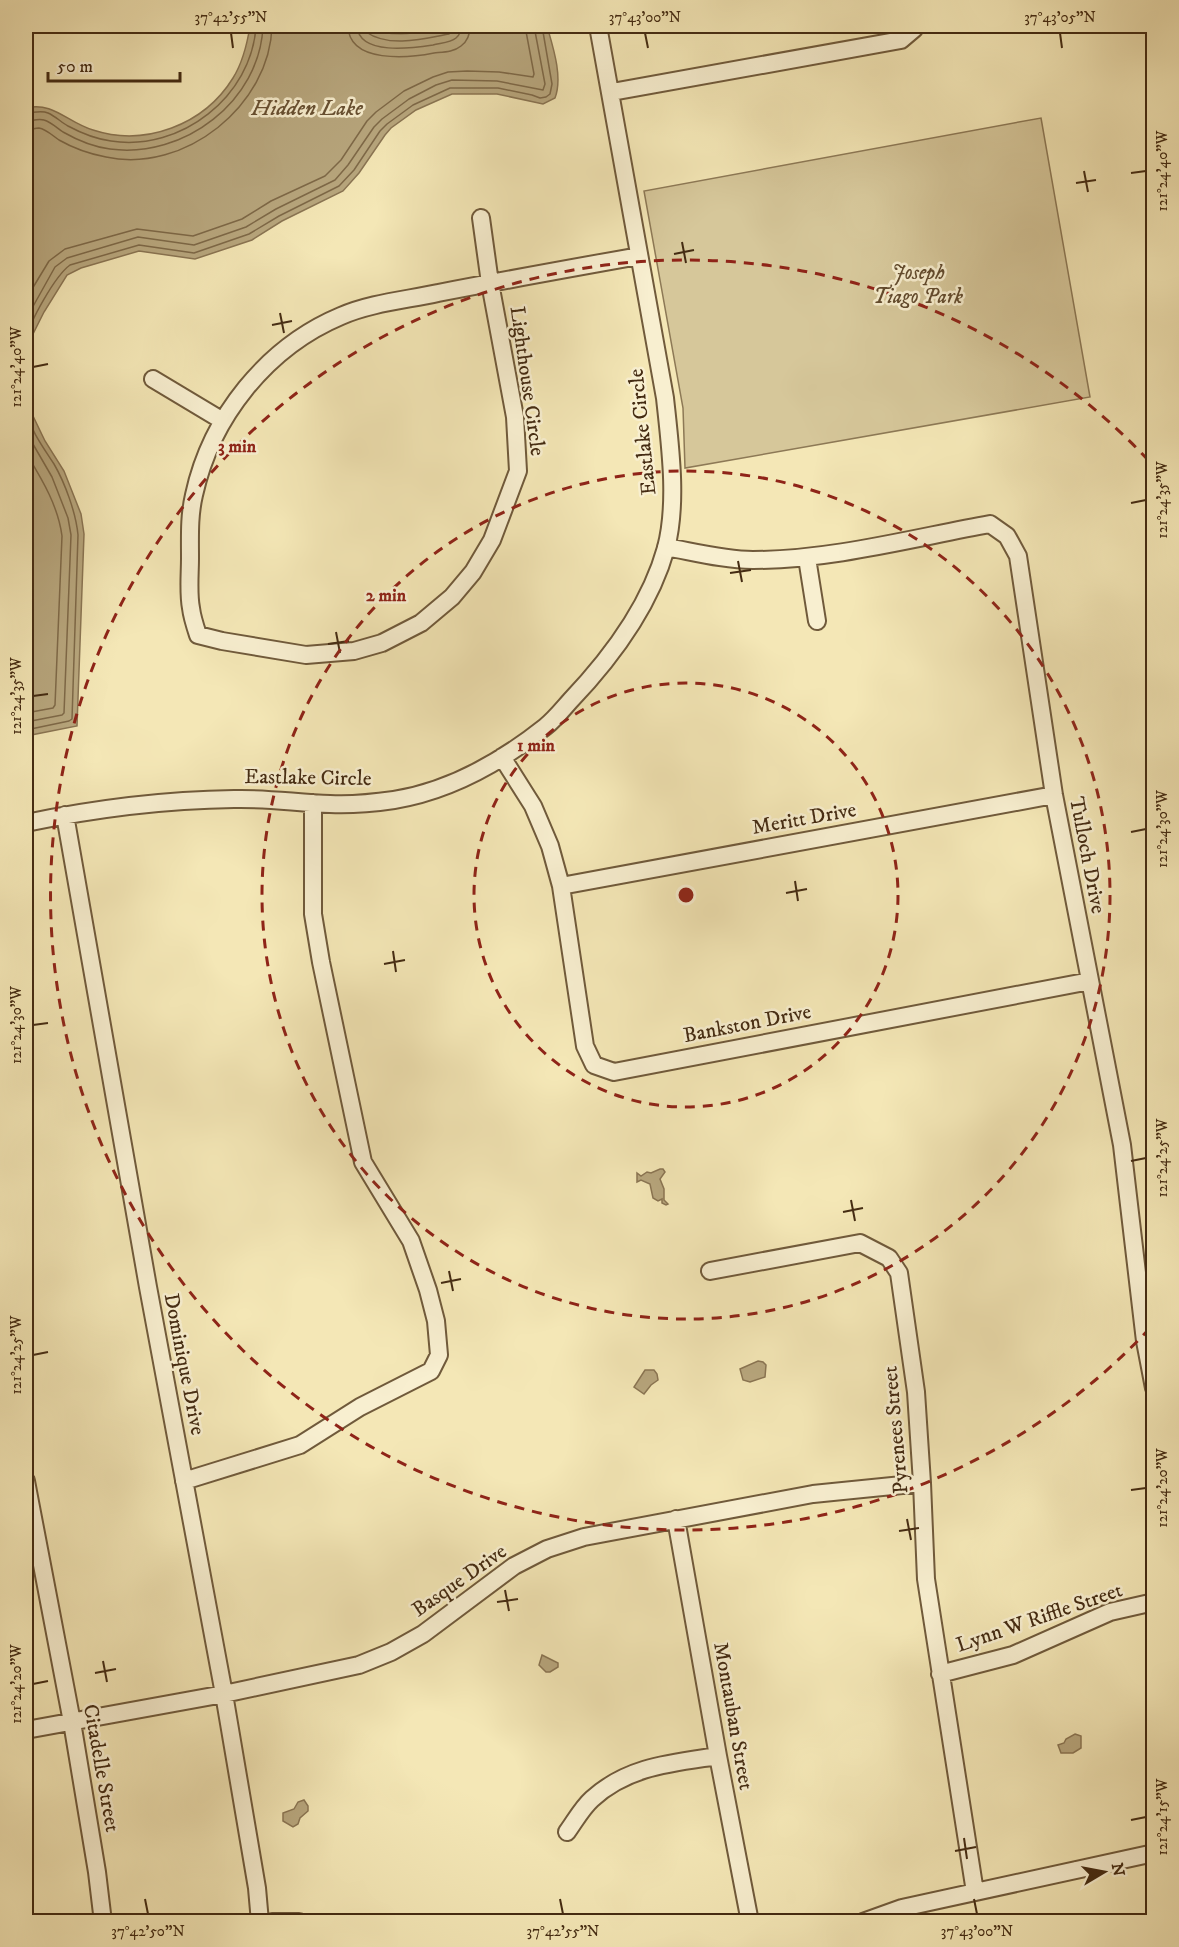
<svg xmlns="http://www.w3.org/2000/svg" width="1179" height="1947" font-family="'IM FELL DW Pica',serif">
  <style>
    .green { fill: #d6c79a; stroke: #8d7956; stroke-width: 1.5 }
    .water { fill: #b8a77e; stroke: #8a7553; stroke-width: 1.5 }
    .lines { fill: none; stroke-linecap: round; stroke-linejoin: round }
    .shore { stroke: #7e6948; stroke-width: 1.5 }
    .minor-casing { stroke: #705a3b; stroke-width: 20 }
    .minor { stroke: #f8efd0; stroke-width: 16 }
    .ticks { fill: none; stroke: #442b12; stroke-width: 2 }
    .ring { fill: none; stroke: #8f2418; stroke-width: 3; stroke-dasharray: 10 8 }
    .labels { text-anchor: middle; stroke-width: 5; stroke-linejoin: round; paint-order: stroke }
    .park-label { font-size: 21px; font-style: italic; fill: #614a2d; stroke: #f8efd0 }
    .street-label { font-size: 21px; fill: #442b12; stroke: #f8efd0 }
    .water-label { font-size: 22px; font-style: italic; fill: #675032; stroke: #f8efd0 }
    .centre { fill: #8f2418; stroke: #f8efd0; stroke-width: 3 }
    .ring-label { font-size: 18px; text-anchor: middle; font-weight: bold; fill: #8f2418; stroke: #f8efd0; stroke-width: 5; stroke-linejoin: round; paint-order: stroke }
    .neatline { fill: none; stroke: #442b12; stroke-width: 2 }
    .ticks-label { font-size: 15px; text-anchor: middle; fill: #442b12 }
  </style>
  <rect width="100%" height="100%" fill="#f4e7b6"/>
  <filter id="stains"><feTurbulence type="fractalNoise" baseFrequency=".00333" numOctaves="4"/><feColorMatrix values="0 0 0 0 .2 0 0 0 0 .09 0 0 0 0 .02 0 0 0 .5 -.17"/></filter>
  <radialGradient id="worn" r=".72"><stop offset=".6" stop-color="#630" stop-opacity="0"/><stop offset="1" stop-color="#630" stop-opacity=".3"/></radialGradient>
  <!-- green -->
  <path class="green" d="M1041,118L1090,397L685,468L683,408L644,191Z"/>
  <!-- water -->
  <path class="water" d="M250,26H366C398,42 428,29 462,26C490,23 519,25 547,26C553,47 563,77 555,98L543,104L497,94H452L416,110L391,128L385,135L359,173L343,191L282,221L252,240L195,259L139,251L81,268L67,275L44,312L32,336L29,351L27,384L33,416L45,441L64,471L81,514L84,534L77,726L26,736V108C53,101 68,123 93,130C145,147 204,125 233,78C243,62 247,45 250,26Z
    M660,1169H663L665,1172L660,1179L664,1189V1200L668,1204L666,1205L662,1203V1199L658,1201L653,1198L650,1184L641,1180L637,1182V1173L641,1176L647,1172L651,1173Z
    M758,1361L763,1362L766,1365L765,1377L750,1382L743,1380L740,1369Z
    M645,1370H654L657,1374L658,1380L651,1385L644,1394L634,1387Z
    M542,1655L558,1663V1667L550,1672H546L539,1665Z
    M1075,1734L1081,1736V1748L1073,1753H1061L1058,1745L1064,1743L1066,1739Z
    M304,1800L308,1806V1811L300,1818L298,1824L293,1827L283,1821V1813L294,1809L298,1802Z"/>
  <g class="lines">
    <!-- shore -->
    <path class="shore" d="M348,26C349,64 409,58 434,53C443,52 454,52 461,46C468,41 470,34 470,26
      M357,26C359,56 413,48 433,45C440,43 450,43 456,38C460,35 461,31 461,26
      M365,26L366,32C389,48 423,39 449,34L453,31L454,26
      M26,113C33,113 41,110 48,113C55,116 61,122 68,126C81,133 96,139 111,141C181,152 252,96 256,26
      M26,121C32,121 38,118 44,120C51,122 57,128 63,132C77,140 94,147 110,149C184,159 260,101 263,26
      M26,130C30,130 35,128 39,128C46,129 53,136 59,140C73,148 90,154 106,157C185,174 270,105 272,26
      M26,299L49,261L65,249L137,229L193,236L242,219L271,201L325,176L341,160L367,121L376,112L404,91L433,77L448,72L467,71L499,72L533,77L534,74L525,26
      M26,319L55,267L67,258L138,237L194,245L246,227L276,209L335,180L348,165L374,127L382,119L409,99L436,85L452,80L497,81L543,90L545,84L534,26
      M26,339C30,321 55,276 70,265L139,245L194,253L249,234L279,216L339,186L354,170L380,131L387,124L413,105L450,88H498L532,95L540,98L546,97L550,94L552,84L542,26
      M26,411C31,431 43,447 54,464C65,483 76,513 78,535L72,719L69,721L26,730
      M26,432L52,477L68,518L71,535L64,713L62,715L26,722
      M26,453C41,478 58,505 62,536L55,705L53,708L26,713"/>
    <!-- minor casing -->
    <g class="minor-casing">
      <path id="minor" d="M612,92L901,40L914,29L915,26
        M481,218L490,283L515,417L518,471L492,540L473,572L452,597L421,623L382,643L354,651L306,655L222,641L198,635C195,626 192,617 191,608C188,593 190,574 190,558C190,537 189,516 194,495C211,417 267,347 341,316C371,303 406,300 438,293C505,280 572,268 639,256
        M153,379L223,421
        M666,547C694,552 724,560 753,560C831,560 913,538 990,524L1007,536L1018,556L1054,795L1122,1145L1145,1341L1154,1388
        M807,558L817,621
        M502,757L533,806L550,846L561,886L585,1046L594,1065L614,1072L1090,981
        M65,815L148,1287L224,1694L257,1888L260,1922
        M26,823C93,809 164,800 234,799C266,798 298,803 330,804C350,805 373,803 394,800C449,791 501,762 545,727C554,720 562,710 570,701C611,658 650,606 666,548C678,502 670,445 665,398L598,26
        M561,886L1054,795
        M710,1271L860,1243L889,1258L899,1273L916,1392L922,1483L926,1579L975,1892
        M26,1481L72,1722L97,1872L103,1922
        M184,1481L300,1445L360,1407L431,1371L439,1355L436,1321L428,1290L411,1241L363,1162L321,962L313,914V803
        M676,1519L718,1756L750,1922
        M940,1674L1013,1655L1110,1612L1154,1602
        M26,1730L224,1694L359,1665L391,1652L423,1634L514,1566L547,1549L584,1537L813,1494L922,1483
        M567,1832C575,1821 582,1808 592,1799C628,1766 672,1763 718,1756
        M272,1922H299
        M863,1922L902,1908L1154,1853"/>
    </g>
    <!-- minor -->
    <use href="#minor" class="minor"/>
  </g>
  <!-- ticks -->
  <path class="ticks" d="M231,33L233,48M645,33L648,48M1060,33L1062,48M1084,171L1088,192M1131,173L1146,171M1076,183L1096,180M682,242L686,263M674,254L694,250M280,313L284,333M272,325L292,321M33,367L48,364M1131,503L1146,500M738,561L742,582M730,573L751,570M336,632L340,653M328,644L349,641M33,696L48,694M1131,832L1146,829M795,881L798,901M786,893L807,889M393,951L396,972M384,964L405,960M33,1025L48,1023M1131,1161L1146,1158M851,1200L855,1221M843,1212L863,1208M449,1271L453,1291M441,1283L461,1279M33,1355L48,1352M1131,1490L1146,1488M907,1519L911,1540M899,1531L919,1528M505,1590L509,1611M497,1602L518,1599M103,1661L107,1682M95,1673L116,1669M33,1684L48,1681M1131,1820L1146,1817M964,1838L967,1859M955,1851L976,1847M145,1899L148,1914M560,1899L563,1914M974,1899L977,1914"/>
  <!-- distance rings -->
  <g class="ring">
    <circle cx="686" cy="895" r="212"/>
    <circle cx="686" cy="895" r="424"/>
    <path d="M1150 1328A635 635 0 1 1 1150 462"/>
  </g>
  <g class="labels">
    <!-- park labels -->
    <g class="park-label">
      <text x="918" y="279">Joseph<tspan x="918" dy="24">Tiago Park</tspan></text>
    </g>
    <!-- street labels -->
    <g class="street-label">
      <text transform="translate(528 381) rotate(82)" y="7">Lighthouse Circle</text>
      <text transform="translate(642 432) rotate(-96)" y="7">Eastlake Circle</text>
      <text transform="translate(308 777) rotate(1)" y="7">Eastlake Circle</text>
      <text transform="translate(804 818) rotate(-10)" y="7">Meritt Drive</text>
      <text transform="translate(1088 855) rotate(79)" y="7">Tulloch Drive</text>
      <text transform="translate(747 1023) rotate(-11)" y="7">Bankston Drive</text>
      <text transform="translate(185 1364) rotate(79)" y="7">Dominique Drive</text>
      <text transform="translate(895 1430) rotate(-95)" y="7">Pyrenees Street</text>
      <text transform="translate(459 1580) rotate(-35)" y="7">Basque Drive</text>
      <text transform="translate(1039 1617) rotate(-19)" y="7">Lynn W Riffle Street</text>
      <text transform="translate(734 1716) rotate(80)" y="7">Montauban Street</text>
      <text transform="translate(102 1768) rotate(80)" y="7">Citadelle Street</text>
    </g>
    <!-- water labels -->
    <g class="water-label">
      <text x="307" y="115">Hidden Lake</text>
    </g>
  </g>
  <circle cx="686" cy="895" r="9" class="centre"/>
  <g class="ring-label">
    <text x="237" y="452">3 min</text>
    <text x="386" y="601">2 min</text>
    <text x="536" y="751">1 min</text>
  </g>
  <!-- margin -->
  <rect width="1179" height="1947" fill="none" stroke="#f4e7b6" stroke-width="66"/>
  <!-- north arrow -->
  <g transform="translate(1104 1872) rotate(80)" stroke="#f8efd0" stroke-width="4.5" paint-order="stroke">
  <path d="M0-4.5L10 22L0 15L-10 22Z" fill="#442b12"/>
  <text y="-9" font-size="16" font-weight="bold" text-anchor="middle" fill="#442b12">N</text>
  </g>
  <!-- scale -->
  <path d="M48 72v9h132v-9" fill="none" stroke="#442b12" stroke-width="3"/>
  <text x="57" y="72" font-size="18" fill="#442b12" stroke="#f8efd0" stroke-width="4.5" paint-order="stroke">50 m</text>
  <rect x="33" y="33" width="1113" height="1881" class="neatline"/>
  <g class="ticks-label">
    <text x="231" y="22">37°42'55"N</text>
    <text x="645" y="22">37°43'00"N</text>
    <text x="1060" y="22">37°43'05"N</text>
    <text transform="translate(1162 171) rotate(-90)" y="5">121°24'40"W</text>
    <text transform="translate(16 367) rotate(-90)" y="5">121°24'40"W</text>
    <text transform="translate(1162 500) rotate(-90)" y="5">121°24'35"W</text>
    <text transform="translate(16 696) rotate(-90)" y="5">121°24'35"W</text>
    <text transform="translate(1162 829) rotate(-90)" y="5">121°24'30"W</text>
    <text transform="translate(16 1025) rotate(-90)" y="5">121°24'30"W</text>
    <text transform="translate(1162 1158) rotate(-90)" y="5">121°24'25"W</text>
    <text transform="translate(16 1355) rotate(-90)" y="5">121°24'25"W</text>
    <text transform="translate(1162 1488) rotate(-90)" y="5">121°24'20"W</text>
    <text transform="translate(16 1684) rotate(-90)" y="5">121°24'20"W</text>
    <text transform="translate(1162 1817) rotate(-90)" y="5">121°24'15"W</text>
    <text x="148" y="1936">37°42'50"N</text>
    <text x="563" y="1936">37°42'55"N</text>
    <text x="977" y="1936">37°43'00"N</text>
  </g>
  <rect width="100%" height="100%" filter="url(#stains)"/>
  <rect width="100%" height="100%" fill="url(#worn)"/>
</svg>
